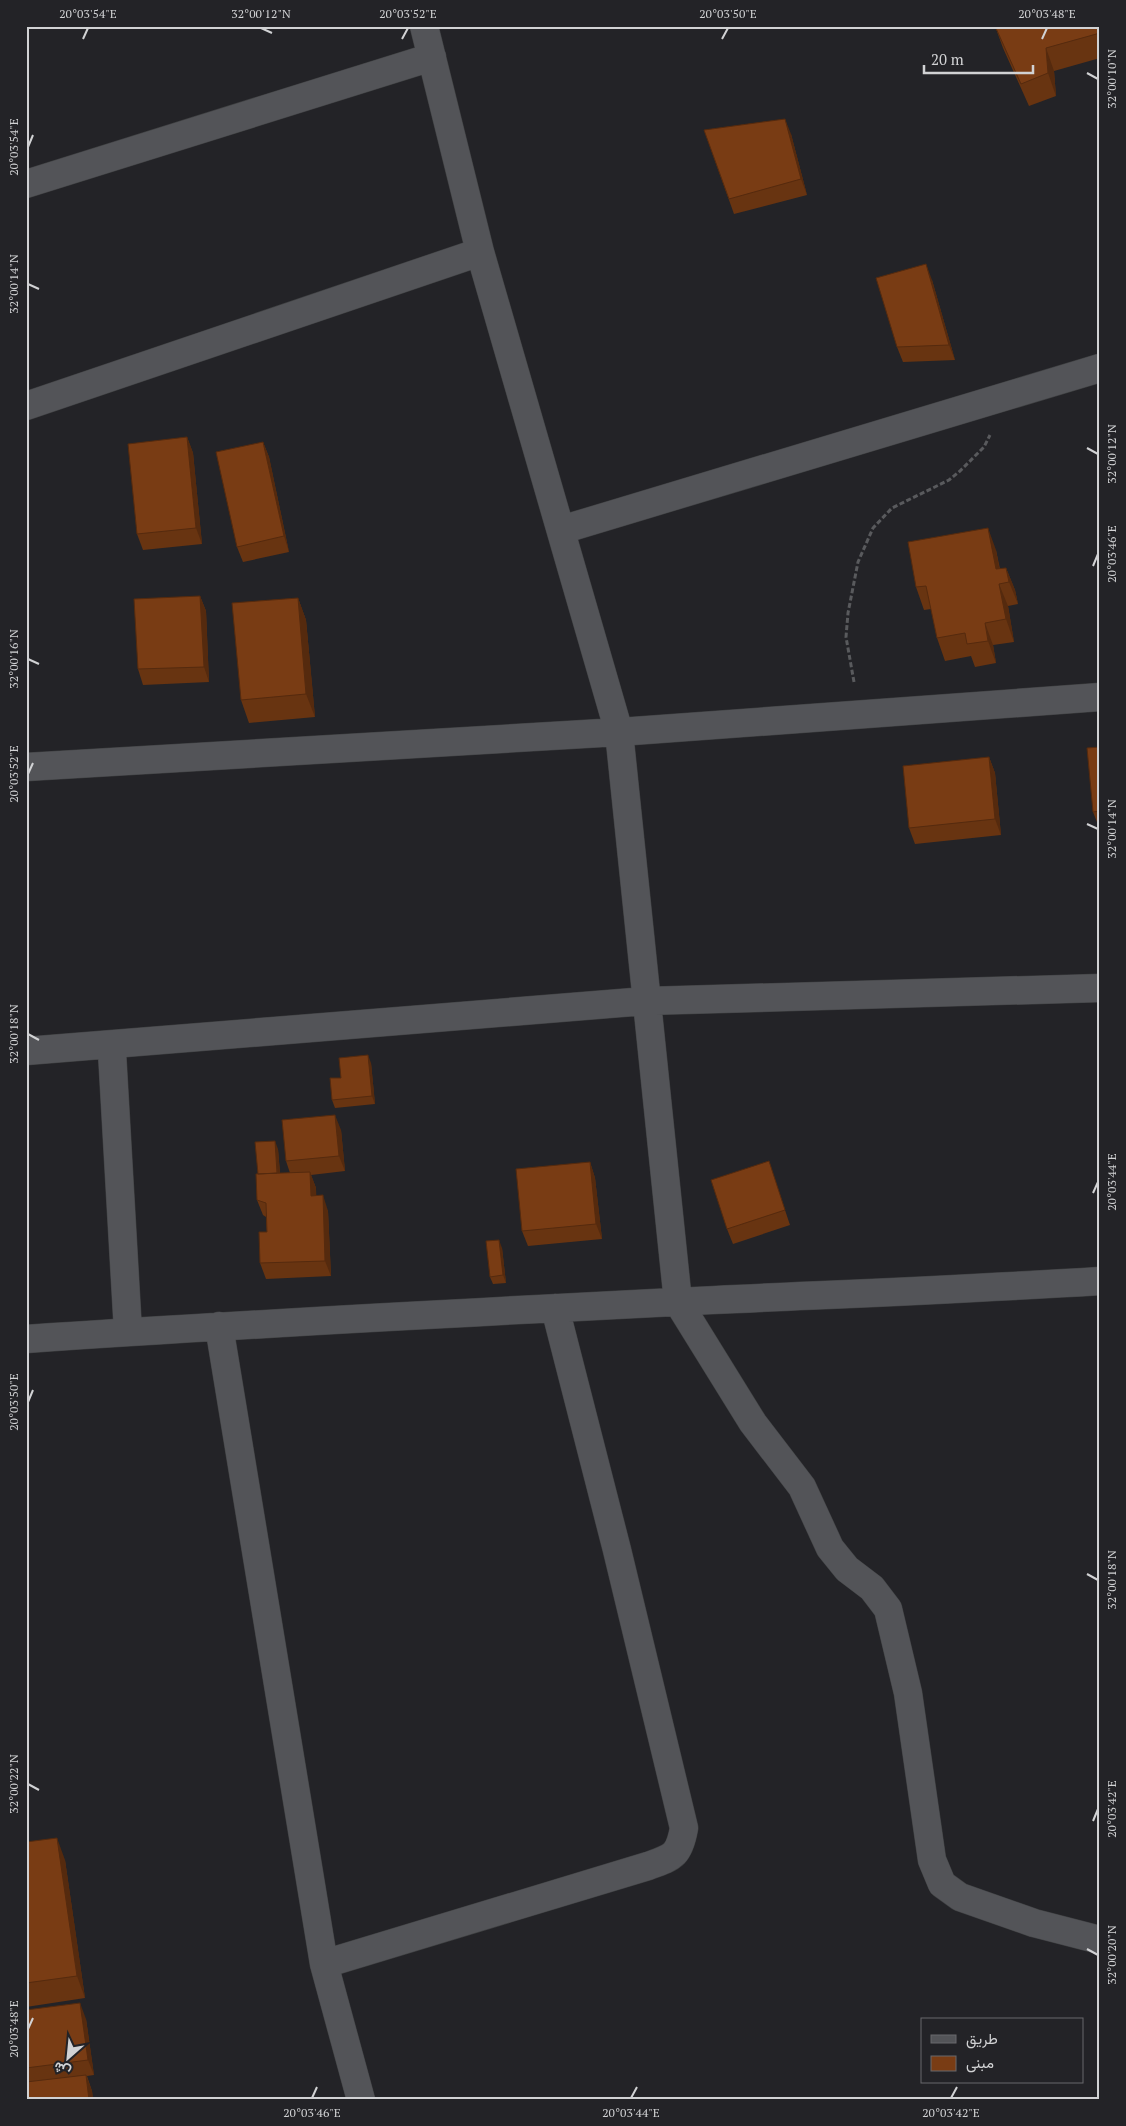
<svg xmlns="http://www.w3.org/2000/svg" width="1126" height="2126" font-family="'PT Serif',Vazirmatn,serif">
  <style>
    .lines { fill: none; stroke-linecap: round; stroke-linejoin: round }
    .minor-casing { stroke: #3f4042; stroke-width: 29 }
    .path { stroke: #595a5d; stroke-width: 3; stroke-dasharray: 5 2.5; stroke-linecap: butt }
    .minor { stroke: #535458; stroke-width: 28 }
    .wall { fill: #683411 }
    .shaded-wall { fill: #552a0e }
    .building { fill: #793c14; stroke: #552a0e }
    .ticks { fill: none; stroke: #d1d2d4; stroke-width: 2 }
    .neatline { fill: none; stroke: #d1d2d4; stroke-width: 2 }
    .ticks-label { font-size: 12px; text-anchor: middle; fill: #d1d2d4 }
  </style>
  <rect width="100%" height="100%" fill="#232327"/>
  <g class="lines">
    <!-- minor casing -->
    <g class="minor-casing">
      <path id="minor" d="M424,26L480,252L619,732L678,1302L753,1423L802,1487L830,1548L847,1569L872,1588L888,1609L908,1693L932,1860L942,1884L960,1897L1034,1923L1100,1940
        M26,184L432,57
        M26,406L480,252
        M561,530L1100,368
        M26,767L619,732L1100,697
        M26,1051L646,1001L1100,988
        M112,1052L128,1332
        M219,1326L324,1964L361,2100
        M26,1339C242,1324 458,1313 673,1302C816,1295 958,1290 1100,1281
        M324,1964L648,1866C673,1857 679,1856 684,1828L617,1550L555,1308"/>
    </g>
    <!-- path -->
    <path class="path" d="M854,682L846,637L848,613L858,562L873,528L892,508L949,480L960,471L984,447L990,435"/>
    <!-- minor -->
    <use href="#minor" class="minor"/>
  </g>
  <!-- wall -->
  <path class="wall" d="M995,26H1100V58L1054,71L1056,96L1029,106L1003,48Z
    M704,130L791,134L807,195L734,214Z
    M932,280L955,360L903,362L897,347Z
    M187,437L193,453L202,544L143,550L137,534Z
    M263,442L269,457L289,552L243,562L237,547Z
    M996,550L1000,569L1006,568L1015,590L1018,604L1008,606L1014,642L993,645L996,663L975,667L971,656L945,661L937,638L931,609L924,610L916,587Z
    M200,596L206,611L209,682L143,685L138,669Z
    M298,598L306,620L315,717L249,723L241,700Z
    M1100,747V827H1099L1093,812Z
    M989,757L995,773L1001,835L915,844L909,828Z
    M371,1063L375,1104L335,1108L332,1100L341,1078Z
    M341,1130L345,1171L311,1175L316,1188V1195L328,1211L331,1276L266,1279L260,1263L267,1232L266,1217L263,1215L257,1200L258,1174L278,1149L280,1173H290L286,1161Z
    M590,1162L595,1178L602,1239L528,1246L522,1231Z
    M774,1177L790,1225L733,1244L727,1229Z
    M502,1248L506,1283L493,1284L490,1277Z
    M26,1842L65,1860L85,1998L26,2007Z
    M26,2010L86,2019L94,2075L87,2076L92,2091L93,2100H26Z"/>
  <!-- shaded-wall -->
  <path class="shaded-wall" d="M1046,48L1054,71L1056,96L1048,73Z
    M785,119L791,134L807,195L801,179Z
    M926,264L932,280L955,360L949,345Z
    M187,437L193,453L202,544L196,528Z
    M263,442L269,457L289,552L284,536Z
    M988,528L996,550L1002,583L996,569Z
    M1006,568L1015,590L1018,604L1009,582Z
    M999,584L1008,606L1014,642L1006,619Z
    M200,596L206,611L209,682L204,667Z
    M298,598L306,620L315,717L306,694Z
    M985,623L993,645L996,663L988,641Z
    M989,757L995,773L1001,835L995,819Z
    M368,1055L371,1063L375,1104L372,1096Z
    M335,1115L341,1130L345,1171L339,1156Z
    M275,1141L278,1149L281,1187L278,1179Z
    M590,1162L595,1178L602,1239L596,1224Z
    M310,1172L316,1188L317,1211L311,1196Z
    M323,1195L328,1211L331,1276L325,1261Z
    M499,1240L502,1248L506,1283L503,1275Z
    M57,1838L65,1860L85,1998L77,1976Z
    M80,2003L86,2019L94,2075L88,2060Z
    M86,2075L92,2091L93,2100H89Z"/>
  <!-- building -->
  <path class="building" d="M995,26H1100V33L1046,48L1048,73L1021,84Z
    M785,119L801,179L729,199L704,130Z
    M926,264L949,345L897,347L876,278Z
    M187,437L196,528L137,534L128,444Z
    M263,442L284,536L237,547L216,452Z
    M988,528L996,569L1006,568L1009,582L999,584L1006,619L985,623L988,641L967,644L965,633L937,638L926,586L916,587L908,542Z
    M200,596L204,667L138,669L134,599Z
    M298,598L306,694L241,700L232,603Z
    M1100,747V811L1093,812L1087,748Z
    M989,757L995,819L909,828L903,766Z
    M368,1055L372,1096L332,1100L330,1078H341L339,1058Z
    M335,1115L339,1156L286,1161L282,1120Z
    M275,1141L277,1173L258,1174L255,1142Z
    M769,1161L785,1210L727,1229L711,1180Z
    M590,1162L596,1224L522,1231L516,1169Z
    M310,1172L311,1196L323,1195L325,1261L260,1263L259,1232H267L266,1203L257,1200L256,1174Z
    M499,1240L503,1275L490,1277L486,1241Z
    M57,1838L77,1976L26,1983V1842Z
    M80,2003L88,2060L26,2068V2010Z
    M86,2075L89,2100H26V2082Z"/>
  <!-- ticks -->
  <path class="ticks" d="M261,28L272,33M83,39L88,28M402,39L408,28M722,39L728,28M1042,39L1047,28M1087,73L1098,79M28,147L33,135M28,284L39,289M1087,448L1098,454M1093,566L1098,554M28,659L39,664M28,774L33,763M1087,824L1098,829M28,1034L39,1040M1093,1193L1098,1182M28,1402L33,1390M1087,1574L1098,1580M28,1784L39,1790M1093,1821L1098,1809M1087,1949L1098,1955M28,2029L33,2018M312,2098L317,2087M631,2098L637,2087M951,2098L957,2087"/>
  <!-- border -->
  <rect width="1126" height="2126" fill="none" stroke="#232327" stroke-width="55"/>
  <!-- legend -->
  <rect x="921" y="2018" width="162" height="65" fill="#232327" stroke="#69696c"/>
  <rect x="931" y="2035" width="25" height="8" fill="#535458" stroke="#69696c"/>
  <text x="966" y="2044" font-size="15" fill="#d1d2d4">طريق</text>
  <rect x="931" y="2056" width="25" height="15" fill="#793c14" stroke="#69696c"/>
  <text x="966" y="2068" font-size="15" fill="#d1d2d4">مبنى</text>
  <!-- north arrow -->
  <g transform="translate(68 2058) rotate(207)" stroke="#232327" stroke-width="4" paint-order="stroke">
  <path d="M0-4L9 19L0 12L-9 19Z" fill="#d1d2d4"/>
  <text y="-8" font-size="14" font-weight="bold" text-anchor="middle" fill="#d1d2d4">ش</text>
  </g>
  <!-- scale -->
  <path d="M924 65v8h109v-8" fill="none" stroke="#d1d2d4" stroke-width="2.5"/>
  <text x="931" y="65" font-size="15" fill="#d1d2d4" stroke="#232327" stroke-width="4" paint-order="stroke">20 m</text>
  <rect x="28" y="28" width="1070" height="2070" class="neatline"/>
  <g class="ticks-label">
    <text x="88" y="18">20°03'54"E</text>
    <text x="261" y="18">32°00'12"N</text>
    <text x="408" y="18">20°03'52"E</text>
    <text x="728" y="18">20°03'50"E</text>
    <text x="1047" y="18">20°03'48"E</text>
    <text transform="translate(1112 79) rotate(-90)" y="4">32°00'10"N</text>
    <text transform="translate(14 147) rotate(-90)" y="4">20°03'54"E</text>
    <text transform="translate(14 284) rotate(-90)" y="4">32°00'14"N</text>
    <text transform="translate(1112 454) rotate(-90)" y="4">32°00'12"N</text>
    <text transform="translate(1112 554) rotate(-90)" y="4">20°03'46"E</text>
    <text transform="translate(14 659) rotate(-90)" y="4">32°00'16"N</text>
    <text transform="translate(14 774) rotate(-90)" y="4">20°03'52"E</text>
    <text transform="translate(1112 829) rotate(-90)" y="4">32°00'14"N</text>
    <text transform="translate(14 1034) rotate(-90)" y="4">32°00'18"N</text>
    <text transform="translate(1112 1182) rotate(-90)" y="4">20°03'44"E</text>
    <text transform="translate(14 1402) rotate(-90)" y="4">20°03'50"E</text>
    <text transform="translate(1112 1580) rotate(-90)" y="4">32°00'18"N</text>
    <text transform="translate(14 1784) rotate(-90)" y="4">32°00'22"N</text>
    <text transform="translate(1112 1809) rotate(-90)" y="4">20°03'42"E</text>
    <text transform="translate(1112 1955) rotate(-90)" y="4">32°00'20"N</text>
    <text transform="translate(14 2029) rotate(-90)" y="4">20°03'48"E</text>
    <text x="312" y="2117">20°03'46"E</text>
    <text x="631" y="2117">20°03'44"E</text>
    <text x="951" y="2117">20°03'42"E</text>
  </g>
</svg>
